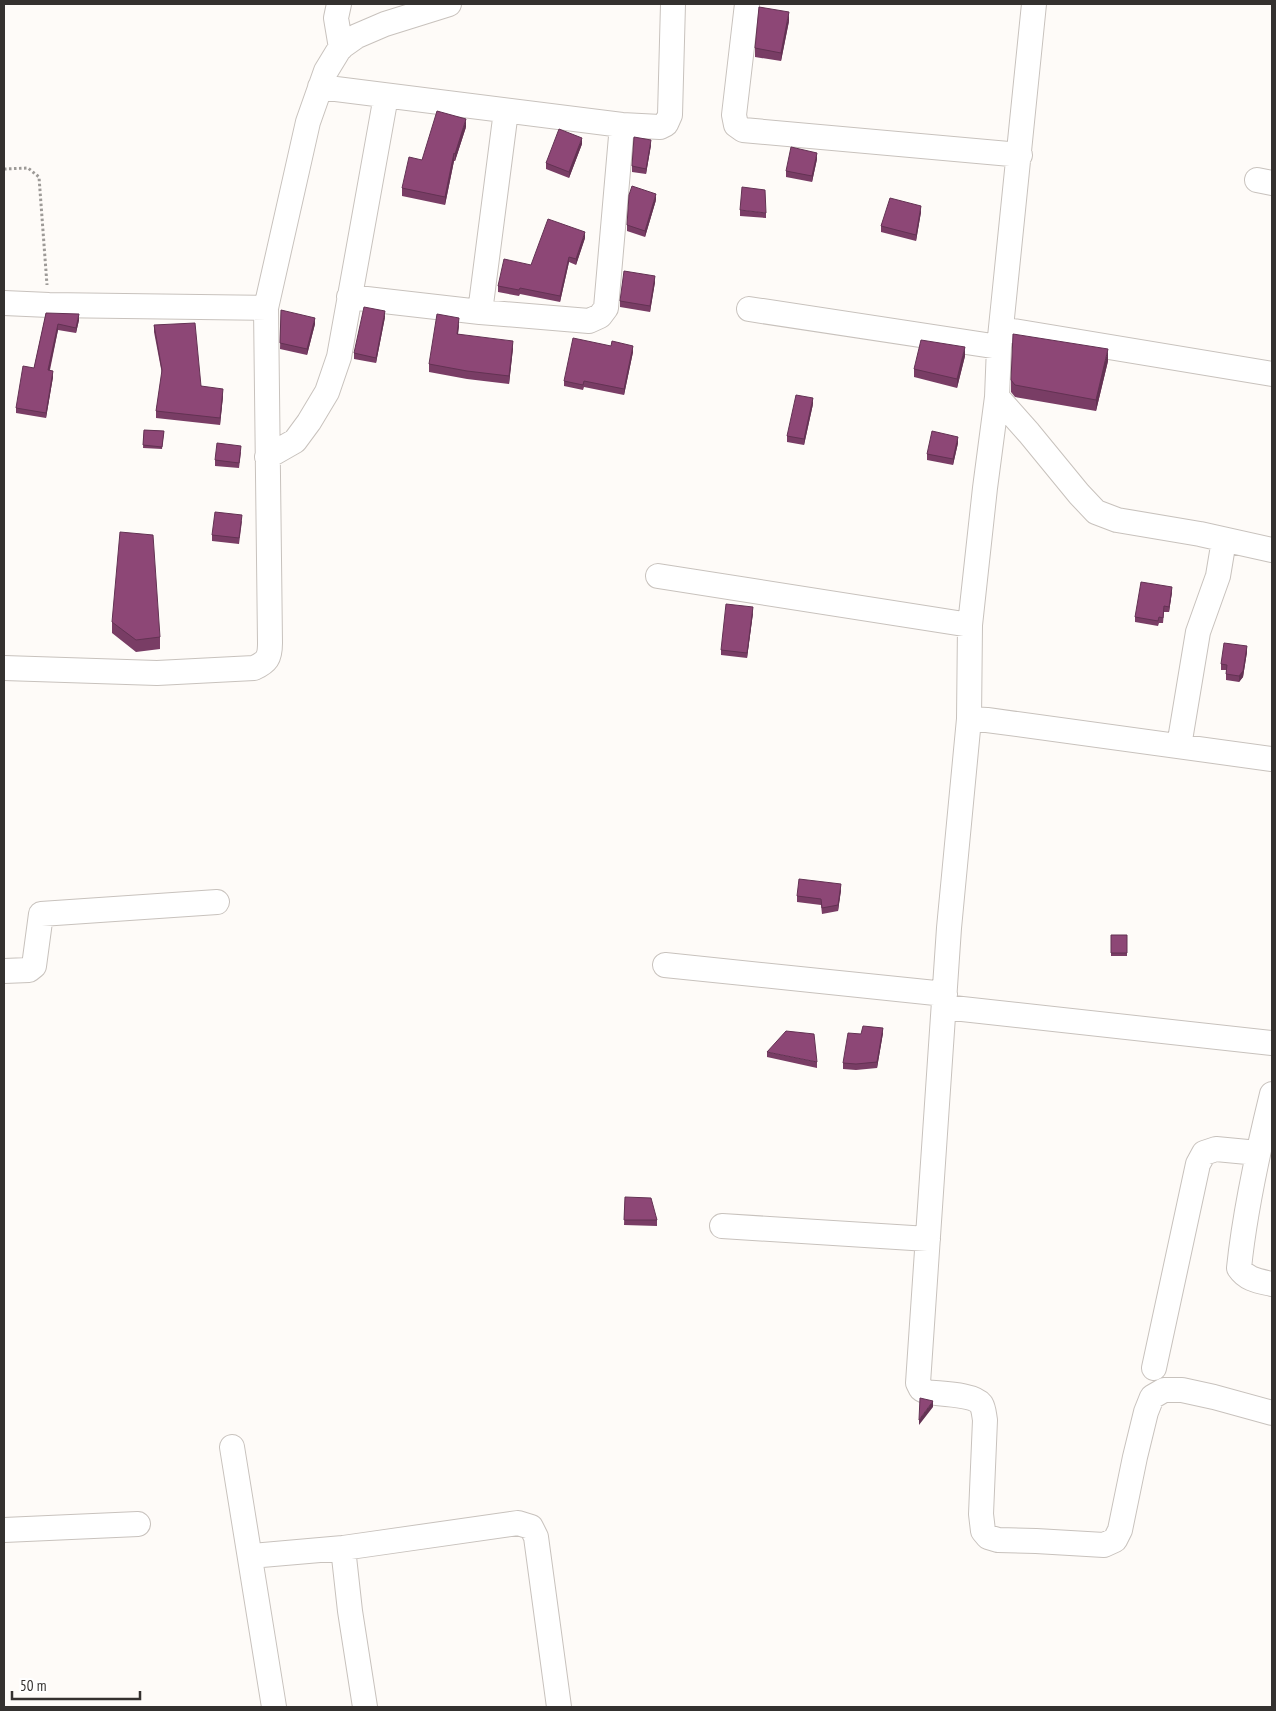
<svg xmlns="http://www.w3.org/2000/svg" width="1276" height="1711" font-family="'PT Sans Narrow',sans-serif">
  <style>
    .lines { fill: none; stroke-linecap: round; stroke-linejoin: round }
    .minor-casing { stroke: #c8c2bd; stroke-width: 26 }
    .path { stroke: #9d9a97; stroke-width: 3; stroke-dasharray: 2.5 2.5; stroke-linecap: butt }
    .minor { stroke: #fff; stroke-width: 24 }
    .wall { fill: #793d65 }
    .shaded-wall { fill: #633253 }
    .building { fill: #8d4776; stroke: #633253 }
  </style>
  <rect width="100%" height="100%" fill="#fefbf8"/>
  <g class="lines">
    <!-- minor casing -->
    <g class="minor-casing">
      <path id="minor" d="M339,4L336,18L341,48
        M747,4L734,115L736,125L743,130L1020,155
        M1034,4L999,347L997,397L985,488L970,625L969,719L949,928L918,1383L921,1389L927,1392C940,1394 973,1394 981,1404C984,1409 984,1415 985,1420L981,1514L983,1531L988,1537L998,1540L1036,1541L1104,1545L1115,1540L1120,1530L1135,1457L1146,1412L1152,1397L1164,1390H1182L1214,1397L1272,1413
        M320,87L622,125L660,127L666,124L670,115L673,4
        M1257,180L1272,183
        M349,297L480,312L589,321L600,316L606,308L622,125
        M4,303L49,305L266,308
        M749,309L999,347
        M480,312L506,111
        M1001,329L1272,374
        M997,397L1029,433L1079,494L1096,512L1117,520L1200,534L1272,550
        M267,457L295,441L309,422L327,392L339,357L386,96
        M658,576L970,625
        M4,668L157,673L254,668C267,662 270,658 270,643L266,308L308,122L326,71L340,48L357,36L385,24L449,4
        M969,719L987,720L1272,759
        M1179,746L1198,632L1218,576L1224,540
        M665,965L945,994
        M4,971L29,970L34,966L41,914L217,902
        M944,1007L1272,1043
        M1272,1094C1258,1151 1245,1209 1239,1268C1247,1280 1259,1281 1272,1284
        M722,1226L928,1239
        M1154,1368L1198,1164L1204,1153L1216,1149L1258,1153
        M232,1447L274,1707
        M4,1530L138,1524
        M343,1548L350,1611L365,1707
        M251,1556L343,1548L518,1523L531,1527L536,1537L559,1707"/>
    </g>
    <!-- path -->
    <path class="path" d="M4,169L28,168L39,177L47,285"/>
    <!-- minor -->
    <use href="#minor" class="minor"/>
  </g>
  <!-- wall -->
  <path class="wall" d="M789,21L781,61L755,57V48Z
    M466,127L455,161H454L445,205L402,196V188L422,160Z
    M582,144L569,178L546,169V163Z
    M651,145L646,174L632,172V166Z
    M817,159L812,182L786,177V171Z
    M656,200L645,237L627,231V225Z
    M740,210L766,213V218L740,216Z
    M921,212L916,241L881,232V226Z
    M585,238L576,265L569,262L560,302L520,294L519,296L498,292V286L531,265Z
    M655,282L650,312L620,307V301Z
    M281,310L315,324L307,355L280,349Z
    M46,313L79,320L76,333L58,330L50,370L53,377L46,418L16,413V408L34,368Z
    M385,317L376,363L354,359V353Z
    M154,325L201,386L223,396L220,425L156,418V411L162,374L154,332Z
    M459,325L458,334L513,348L509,384L467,379L429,372V364Z
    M611,346L633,352L624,395L584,387L583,390L564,386V381Z
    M965,356L957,388L914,377V369Z
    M1108,361L1096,411L1015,397L1011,392V380Z
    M813,404L804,445L787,442V436Z
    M144,430L164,431L162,449L143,448Z
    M958,443L953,465L927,460V454Z
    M241,452L239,468L215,466V460Z
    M242,521L239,544L212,541V535Z
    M1172,592L1169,612H1164L1163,623H1159L1158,626L1135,622V617Z
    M753,613L747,658L721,655V650Z
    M112,622L160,637V649L136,652L112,633Z
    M1247,652L1243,677L1239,682L1226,680V670H1221V664Z
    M841,890L838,911L822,914L821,905L797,902V896Z
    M1111,935H1127V956H1111Z
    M883,1033L877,1068L856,1070L843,1069V1063L861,1034Z
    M767,1052L817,1062V1068L767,1057Z
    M625,1197L657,1220V1226L624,1225Z"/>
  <!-- shaded-wall -->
  <path class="shaded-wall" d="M789,12V21L781,61V53Z
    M466,119V127L455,161V154Z
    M582,138V144L569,178V172Z
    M651,140V145L646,174V169Z
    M454,153V161L445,205V197Z
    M817,153V159L812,182V176Z
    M656,194V200L645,237V231Z
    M921,206V212L916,241V235Z
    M585,232V238L576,265V259Z
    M569,257V262L560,302V296Z
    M655,276V282L650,312V306Z
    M385,311V317L376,363V358Z
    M79,314V320L76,333V328Z
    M315,318V324L307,355V349Z
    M459,318V325L457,342V334Z
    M58,324V330L48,376V370Z
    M513,341V348L509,384V376Z
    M633,346V352L624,395V389Z
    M965,347V356L957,388V379Z
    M1108,349V361L1096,411V400Z
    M53,371V377L46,418V413Z
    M223,389V396L220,425V418Z
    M813,398V404L804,445V439Z
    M958,437V443L953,465V459Z
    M1172,587V592L1169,612V607Z
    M753,607V613L747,658V653Z
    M1247,646V652L1243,677L1239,682V676Z
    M841,884V890L838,911V905Z
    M883,1028V1033L877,1068V1062Z
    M933,1401V1407L919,1425V1420Z"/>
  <!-- building -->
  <path class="building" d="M759,7L789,12L781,53L755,48Z
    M437,111L466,119L455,154L454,153L445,197L402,188L409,157L422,160Z
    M559,129L582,138L569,172L546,163Z
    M634,137L651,140L646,169L632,166Z
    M791,147L817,153L812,176L786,171Z
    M632,186L656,194L645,231L627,225L629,195Z
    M742,187L765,190L766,213L740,210Z
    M890,198L921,206L916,235L881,226Z
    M548,219L585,232L576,259L569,257L560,296L520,288L519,290L498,286L504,259L531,265Z
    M624,271L655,276L650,306L620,301Z
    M364,307L385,311L376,358L354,353Z
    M281,310L315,318L307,349L280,343Z
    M46,313L79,314L76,328L58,324L48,370L53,371L46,413L16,408L23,366L34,368Z
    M437,314L459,318L457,334L513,341L509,376L467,371L429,364Z
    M195,323L201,386L223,389L220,418L156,411L162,370L154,325Z
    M1013,334L1108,349L1096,400L1015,385L1011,380Z
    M573,338L611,346L612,341L633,346L624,389L584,381L583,385L564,381Z
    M921,340L965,347L957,379L914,369Z
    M796,395L813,398L804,439L787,436Z
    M144,430L164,431L162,447L143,445Z
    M932,431L958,437L953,459L927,454Z
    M217,443L241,446L239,463L215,460Z
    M215,512L242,515L239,538L212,535Z
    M120,532L153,535L160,637L136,640L112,622Z
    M1141,582L1172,587L1169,607L1164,606L1163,618L1159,617L1158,621L1135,617Z
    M726,604L753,607L747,653L721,650Z
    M1224,643L1247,646L1243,671L1239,676L1226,674L1227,665L1221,664Z
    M799,879L841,884L838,905L822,908L821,899L797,896Z
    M1111,935H1127V953H1111Z
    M863,1026L883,1028L877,1062L856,1064L843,1063L848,1033L861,1034Z
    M786,1031L814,1034L817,1062L767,1052Z
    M625,1197L651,1198L657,1220H624Z
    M920,1398L933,1401L919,1420Z"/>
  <!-- border -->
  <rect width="1276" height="1711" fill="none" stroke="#34312f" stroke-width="10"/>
  <!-- scale -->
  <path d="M12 1691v8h128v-8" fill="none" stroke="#34312f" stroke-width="2.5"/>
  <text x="20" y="1691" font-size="15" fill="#34312f" stroke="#ffffff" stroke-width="4" paint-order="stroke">50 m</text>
</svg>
